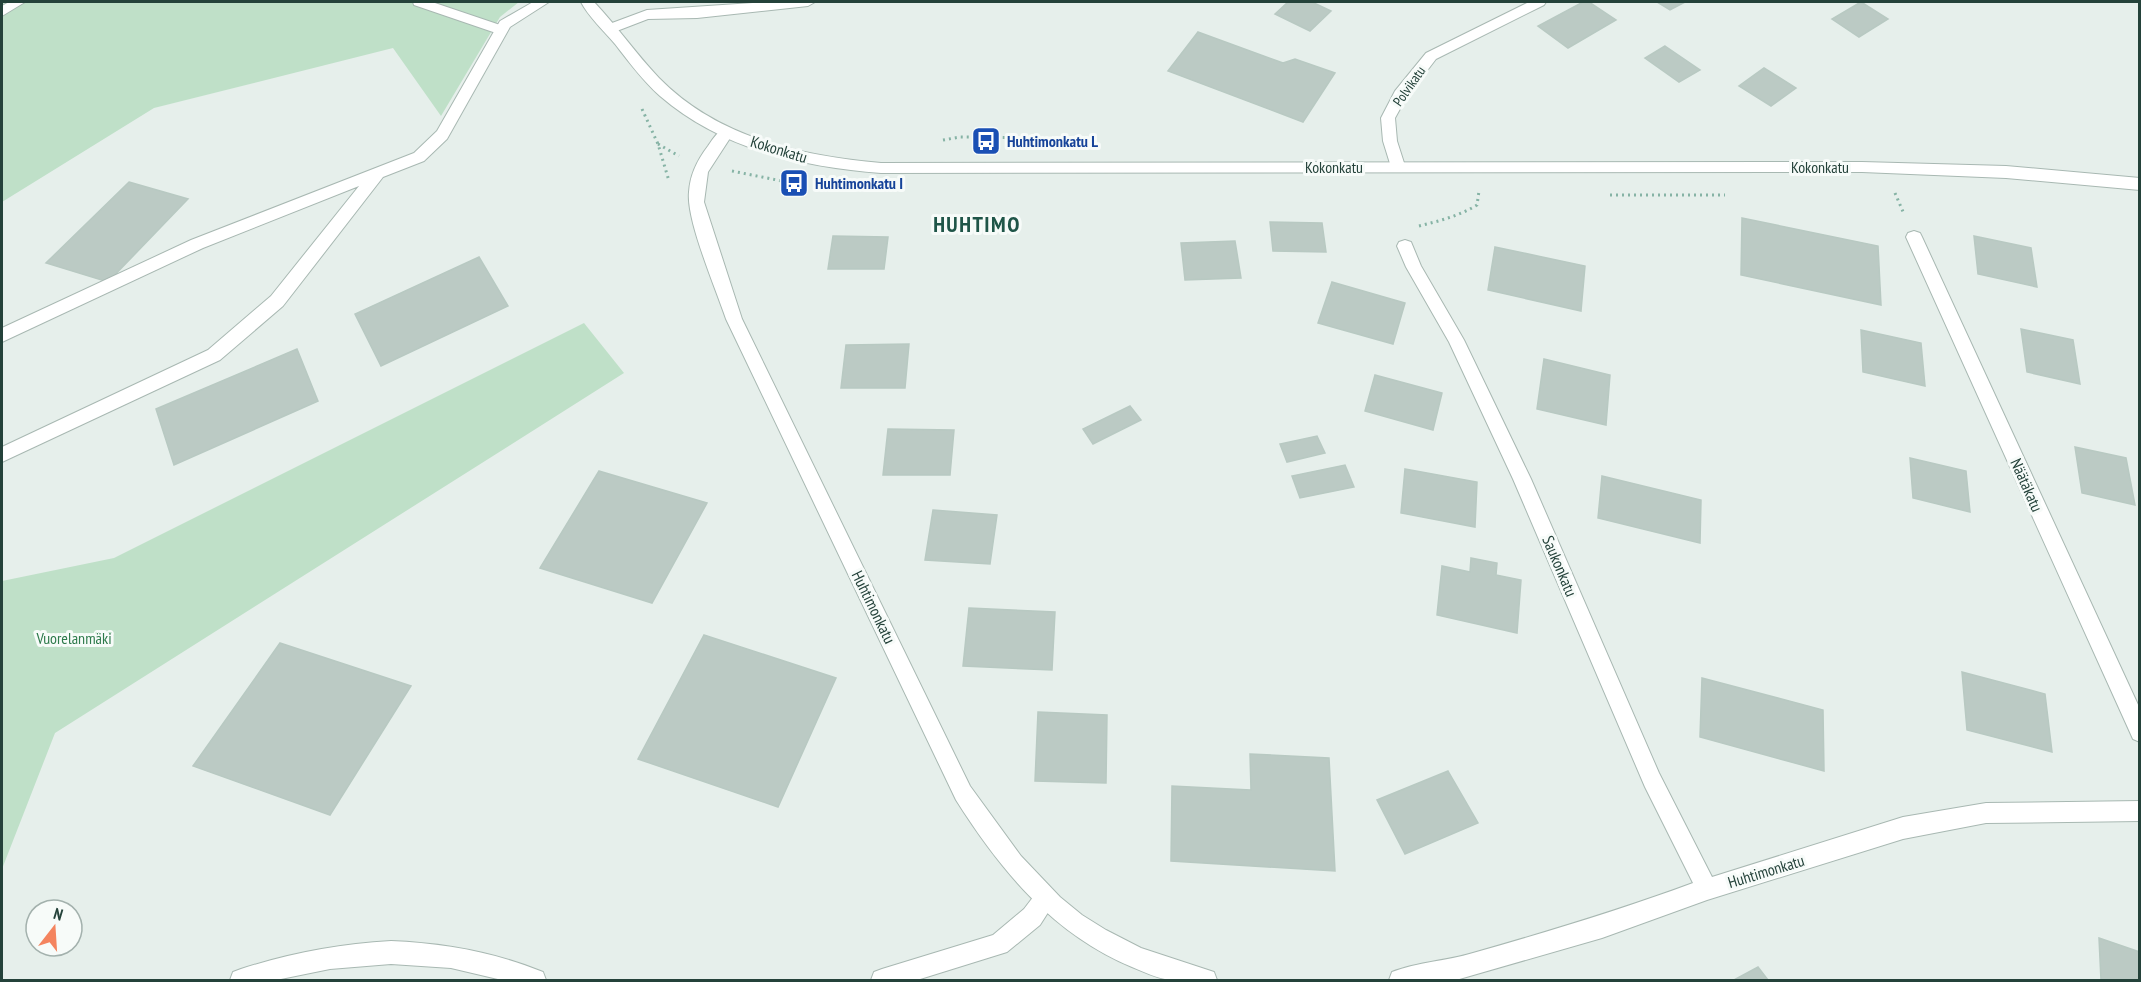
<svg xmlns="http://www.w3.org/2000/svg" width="2141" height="982" font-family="'PT Sans Narrow',sans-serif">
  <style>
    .green { fill: #bfe0c8 }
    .building { fill: #bbcac4; stroke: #b8c9c2; stroke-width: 1.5 }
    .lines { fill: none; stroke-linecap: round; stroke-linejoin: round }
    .service-casing { stroke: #a8b8b2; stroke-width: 2 }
    .minor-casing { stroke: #a8b8b2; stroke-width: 2 }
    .tertiary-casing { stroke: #a8b8b2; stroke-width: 2 }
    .path { stroke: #86b3a5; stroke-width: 3; stroke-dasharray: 2 4; stroke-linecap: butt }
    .service { fill: #fff; fill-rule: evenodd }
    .minor { fill: #fff; fill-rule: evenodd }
    .tertiary { fill: #fff; fill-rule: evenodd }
    .labels { text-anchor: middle; stroke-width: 6; stroke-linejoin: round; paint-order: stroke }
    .far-street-label { font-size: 14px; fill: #24423a; stroke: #f7fbf9 }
    .transit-label { font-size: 16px; font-weight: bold; fill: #164399; stroke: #f7fbf9; text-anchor: start }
    .street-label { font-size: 16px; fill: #24423a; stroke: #f7fbf9 }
    .park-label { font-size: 16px; fill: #2d7a4b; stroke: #f7fbf9 }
    .district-label { font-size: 22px; font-weight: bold; letter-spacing: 1.5px; fill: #1f5548; stroke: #f7fbf9 }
  </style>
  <rect width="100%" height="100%" fill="#e6efeb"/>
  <!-- green -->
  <path class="green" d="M2,2H519L500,17L441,116L393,48L154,108L2,202Z
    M584,323L624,373L55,733L2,869V581L114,558Z"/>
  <!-- building -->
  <path class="building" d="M1288,2H1312L1331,11L1310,31L1275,14Z
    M1583,2H1589L1616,20L1568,48L1538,26Z
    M1657,2H1685L1670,10Z
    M1861,2L1888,19L1859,37L1832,19Z
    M1198,32L1283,63L1295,59L1335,73L1303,122L1168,71Z
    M1665,46L1700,70L1679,82L1645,58Z
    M1764,68L1796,88L1771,106L1739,86Z
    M129,182L188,199L108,282L46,263Z
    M1742,218L1878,246L1881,305L1741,275Z
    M1270,222L1322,223L1326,252L1273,251Z
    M833,236L888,237L884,269H828Z
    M1974,236L2031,248L2037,287L1978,274Z
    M1235,241L1241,278L1185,280L1181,243Z
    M1495,247L1585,266L1581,311L1488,290Z
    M479,257L508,306L381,366L355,314Z
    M1332,282L1405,303L1393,344L1318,323Z
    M2021,329L2073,340L2080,384L2027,372Z
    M1861,330L1921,343L1925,386L1863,372Z
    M909,344L905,388H841L846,345Z
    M297,349L318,401L174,465L156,409Z
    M1544,359L1610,375L1606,425L1537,409Z
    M1375,375L1442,393L1433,430L1365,411Z
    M1130,406L1141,420L1093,444L1083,429Z
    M888,429L954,430L950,475H883Z
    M1317,436L1325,453L1287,462L1280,444Z
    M2075,447L2126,458L2135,505L2082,493Z
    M1910,458L1966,471L1970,512L1913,498Z
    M1345,465L1354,487L1300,498L1292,476Z
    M1405,469L1477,482L1475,527L1401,513Z
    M599,471L707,503L652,603L540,568Z
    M1602,476L1701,500L1700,543L1598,518Z
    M933,510L997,515L990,564L925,560Z
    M1471,558L1497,563L1496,575L1521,580L1517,633L1437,615L1442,566L1470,572Z
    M969,608L1055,612L1052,670L963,666Z
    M704,635L836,678L778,807L638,759Z
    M280,643L411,686L330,815L193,766Z
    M1962,672L2045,694L2052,752L1967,730Z
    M1702,678L1823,710L1824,771L1700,737Z
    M1038,712L1107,715L1106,783L1035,781Z
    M1250,754L1329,758L1335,871L1171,861L1172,786L1251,790Z
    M1448,771L1478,823L1405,854L1377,800Z
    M2099,938L2140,952V980H2101Z
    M1758,967L1768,980H1734Z"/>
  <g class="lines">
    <!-- service casing -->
    <g class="service-casing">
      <path id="service" d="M9,2H25L2,16V6Z
        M413,2H432L506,27L508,30L501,35L496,33L414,5Z
        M1045,889L1053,892L1056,900L1040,925L1007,952L917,980H871L874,972L882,969L993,935L1024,909L1037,892Z
        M391,941C443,943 494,952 543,972L546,980H502L451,968L391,964L330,969L276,980H230L233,972L241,969C290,953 339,944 391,941Z"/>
    </g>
    <!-- minor casing -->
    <g class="minor-casing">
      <path id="minor" d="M533,2H549L510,27L447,139L424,161L383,177L283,306L220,360L2,462V447L208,350L271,296L359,186L203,248L2,342V328L191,240L414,153L437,131L500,21Z
        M768,2H815L808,6L697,18L648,19L609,34L602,29L604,26L647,10Z
        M1529,2H1546L1544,5L1436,59L1406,98L1395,118L1397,141L1405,166L1402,170H1392L1383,141L1381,118L1395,91L1426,53Z
        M727,127L734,132L708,172L704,202L742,319L970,786L1021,856L1060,897L1082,915L1106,930L1141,948L1214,972L1217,980C1202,980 1186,982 1171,980C1158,979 1144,972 1132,967C1053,934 1001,871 956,800L726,319C716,289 686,220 689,192C690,174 698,159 708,146C713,139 719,129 727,127Z
        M1914,231L1920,233L1922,237L2140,709V742L2133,739L1906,237L1908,233Z
        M1405,240L1411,242L1421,266L1464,340L1531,479L1659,773L1712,877L1903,817L1986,803L2140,801V821L1986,823L1903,839L1707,900L1602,938L1456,980H1389L1392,972C1417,962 1447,961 1473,953C1547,932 1620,910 1693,883L1645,787L1513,479L1449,342L1406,267L1397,246L1399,242Z"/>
    </g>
    <!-- tertiary casing -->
    <g class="tertiary-casing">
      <path id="tertiary" d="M581,2H594C617,26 636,54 659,78C718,138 801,156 881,163L1862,162L2006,166L2140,178V190L2006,178L1862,172L881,173C802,167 721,149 660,96C643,81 629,62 615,44C604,31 588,16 581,2Z"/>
    </g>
    <!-- path -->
    <path class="path" d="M642,109L658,144L669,181
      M943,140L960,137L1052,138
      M658,144L679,156
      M732,171L787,182
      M1895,193L1904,214
      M1610,195H1725
      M1419,226C1439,221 1459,216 1477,205L1479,191"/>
    <!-- service -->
    <use href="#service" class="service"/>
    <!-- minor -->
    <use href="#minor" class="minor"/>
    <!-- tertiary -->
    <use href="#tertiary" class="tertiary"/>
  </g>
  <!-- icons -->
  <defs>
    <g id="bus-square" transform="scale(1.5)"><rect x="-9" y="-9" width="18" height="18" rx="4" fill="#1a4fb4" stroke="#f7fbf9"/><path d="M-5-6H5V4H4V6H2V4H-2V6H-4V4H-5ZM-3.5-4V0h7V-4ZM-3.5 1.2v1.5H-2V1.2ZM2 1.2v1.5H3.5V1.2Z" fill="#fff"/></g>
  </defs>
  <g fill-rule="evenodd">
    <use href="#bus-square" x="986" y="141"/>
    <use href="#bus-square" x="794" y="183"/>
  </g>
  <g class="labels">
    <!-- far-street labels -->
    <g class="far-street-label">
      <text transform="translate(1409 86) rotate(-55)" y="5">Polvikatu</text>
    </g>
    <!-- transit labels -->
    <g class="transit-label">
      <text x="1007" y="147">Huhtimonkatu L</text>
      <text x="815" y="189">Huhtimonkatu I</text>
    </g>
    <!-- street labels -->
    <g class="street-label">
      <text transform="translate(779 149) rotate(17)" y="6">Kokonkatu</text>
      <text x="1334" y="173">Kokonkatu</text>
      <text x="1820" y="173">Kokonkatu</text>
      <text transform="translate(2027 485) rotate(66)" y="6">Näätäkatu</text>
      <text transform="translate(1560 566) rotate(67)" y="6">Saukonkatu</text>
      <text transform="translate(874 607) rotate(64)" y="6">Huhtimonkatu</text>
      <text transform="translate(1766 871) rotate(-17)" y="6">Huhtimonkatu</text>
    </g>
    <!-- park labels -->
    <g class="park-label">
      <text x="74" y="644">Vuorelanmäki</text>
    </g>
    <!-- district labels -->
    <g class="district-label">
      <text x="977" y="232">HUHTIMO</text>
    </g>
  </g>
  <!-- border -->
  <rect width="2141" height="982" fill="none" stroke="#24423a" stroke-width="6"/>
  <!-- north arrow -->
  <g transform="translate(54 928) rotate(17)"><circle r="28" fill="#f7fbf9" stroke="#a3b1ad" stroke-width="1.5"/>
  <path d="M0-4.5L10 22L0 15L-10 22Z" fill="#f4845f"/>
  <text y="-9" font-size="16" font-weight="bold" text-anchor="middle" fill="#24423a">N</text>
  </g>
</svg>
